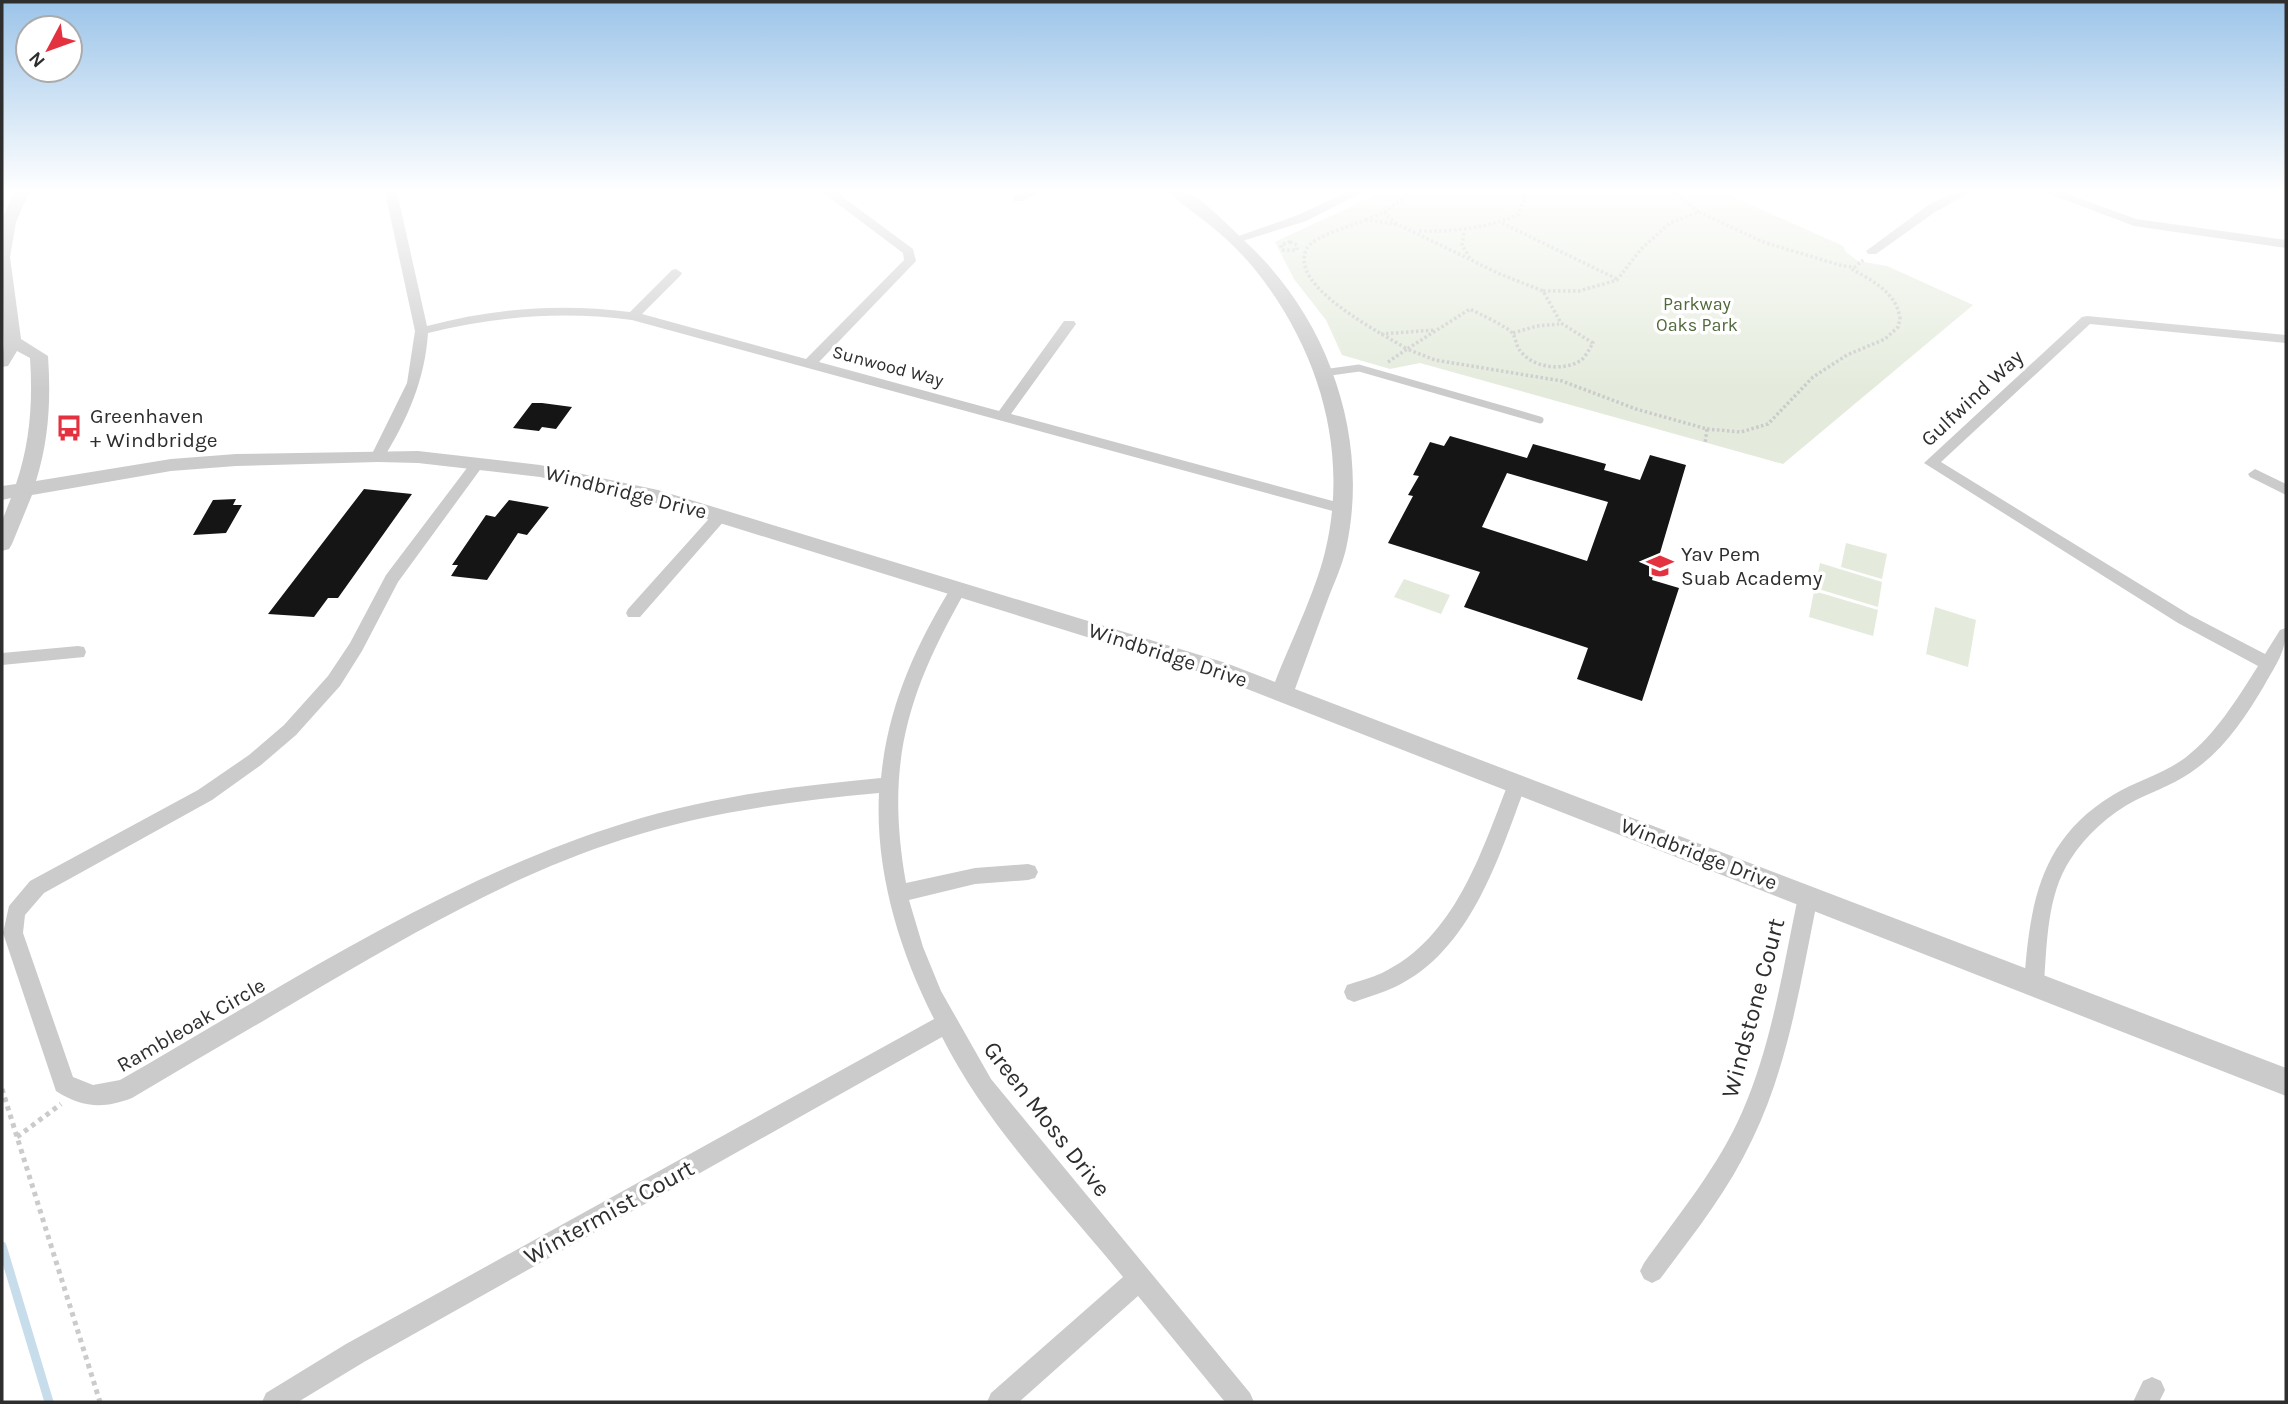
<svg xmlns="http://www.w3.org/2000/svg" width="2288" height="1404" font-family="Karla,sans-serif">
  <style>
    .green { fill: #e4ebdc }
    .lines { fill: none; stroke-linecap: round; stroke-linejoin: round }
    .stream { stroke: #c8ddeb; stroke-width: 9 }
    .building { fill: #151515; fill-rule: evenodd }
    .path-far1 { stroke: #cbcbcb; stroke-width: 3.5; stroke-dasharray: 2.5 2.5; stroke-linecap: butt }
    .path { stroke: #cbcbcb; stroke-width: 5; stroke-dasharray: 4.5 4.5; stroke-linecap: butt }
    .service { stroke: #cbcbcb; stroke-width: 7 }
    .minor { fill: #cbcbcb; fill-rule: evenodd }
    .tertiary { fill: #cbcbcb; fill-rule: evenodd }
    .labels { text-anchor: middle; stroke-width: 7; stroke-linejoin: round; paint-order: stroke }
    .far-park-label { font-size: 18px; fill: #51693c; stroke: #fff }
    .far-street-label { font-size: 18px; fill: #2e2e2e; stroke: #fff }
    .street-label { font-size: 21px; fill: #2e2e2e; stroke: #fff }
    .poi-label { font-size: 21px; fill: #2e2e2e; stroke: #fff; text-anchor: start }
    .near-street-label { font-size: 24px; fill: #2e2e2e; stroke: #fff }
  </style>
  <rect width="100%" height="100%" fill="#fff"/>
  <!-- green -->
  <path class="green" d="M1382,192H1723L1843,246L1846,252L1858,261L1887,266L1973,305L1783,464L1420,363L1390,369L1342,355L1326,320L1294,279L1275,242Z
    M1846,543L1887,554L1882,579L1841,567Z
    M1820,563L1882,582L1878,607L1815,588Z
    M1404,579L1450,595L1441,614L1394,597Z
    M1814,591L1878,610L1873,636L1809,617Z
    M1935,607L1976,620L1968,667L1926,654Z"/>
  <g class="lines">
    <!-- stream -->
    <path class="stream" d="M2,1246L49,1402"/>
  </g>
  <!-- building -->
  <path class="building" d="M532,403H542L572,407L556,429L542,427L539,431L513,428Z
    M1450,436L1527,458L1533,444L1606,464L1604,470L1640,480L1650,455L1686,465L1652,580L1679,588L1642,701L1577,679L1588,648L1464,607L1480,572L1388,543L1413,496L1408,495L1419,476L1413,475L1430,442L1444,446ZM1507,473L1608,502L1587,561L1482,527Z
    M364,489L412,494L338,598H328L314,617L268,614Z
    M236,499L233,505H242L226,533L193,535L213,500Z
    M509,500L549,507L527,535L518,533L487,580L451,576L458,565H452L486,515L495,517Z"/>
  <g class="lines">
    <!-- path-far1 -->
    <path class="path-far1" d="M1384,212L1396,224
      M1699,212L1763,242L1843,266L1855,267L1863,260
      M1365,220L1397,224L1500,274L1543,291L1561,323L1593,343C1589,349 1586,357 1580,361C1563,371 1536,368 1523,354C1516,348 1517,341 1513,334C1509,327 1479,314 1470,309L1407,349C1382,333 1286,286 1307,248C1314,236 1351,226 1365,220Z
      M1366,220L1384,212L1412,192
      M1502,223L1617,279
      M1419,231C1455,232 1484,228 1518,215L1525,198L1523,192
      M1464,233L1462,245L1471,260
      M1290,242L1297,245V250H1282L1281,245Z
      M1543,291H1579L1617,280L1641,249L1670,223L1699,212L1674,192
      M1513,333L1537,326L1559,324
      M1381,334L1435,330
      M1388,362L1407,349L1435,360L1562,381L1636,409L1707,429L1705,443
      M1707,429L1741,432L1768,424L1813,377L1847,355L1885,339L1898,327L1900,319C1897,292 1871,280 1850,268"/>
    <!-- path -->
    <path class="path" d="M2,1089L100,1402
      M17,1137L61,1104"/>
    <!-- service -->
    <path class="service" d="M1323,373L1359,368L1540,420"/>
    <!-- minor -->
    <path class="minor" d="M385,192H397L427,326C495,308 561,303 630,312L672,270L676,269L682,273L680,276L642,314L806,359L904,260L903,253L822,192H836L913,249L916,261L819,362L999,411L1064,321H1074L1076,324L1011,414L1340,503L1348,508L1340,513L632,320C563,311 496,316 428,333C425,380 407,420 383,459H373L371,456L407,383L415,331Z
      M1022,192H1039L1022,201H1014V195Z
      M1347,192H1363L1306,221L1236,243L1230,239L1298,215Z
      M1955,192H1971L1935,212L1876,254H1868L1866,251L1927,206Z
      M2044,192H2062L2136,219L2286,240V248L2134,226Z
      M2087,316L2286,335V343L2090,324L1941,462L2190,615L2265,654L2280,630L2286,628C2286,653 2276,664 2264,686C2246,716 2226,747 2197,768C2179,782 2157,790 2136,800C2109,814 2086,835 2070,860C2047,895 2047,944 2044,984L2041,991L2034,993L2027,991L2024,984C2030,904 2039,840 2113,795C2136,781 2163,774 2185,758C2216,734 2237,699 2258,666L2178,623L1924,463L2082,317Z
      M478,458L485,463L398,582L362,651L340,686L296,735L261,765L212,800L44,893L25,915L23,933L73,1077L93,1085L120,1080C279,989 449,877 625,823C708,797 794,786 881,778C888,706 915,647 952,586L958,584L966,590C907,693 885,764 906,883L975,868L1028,864L1035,866L1038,872L1035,878L1028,880L975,884L909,900L923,947L941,991L991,1079L1250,1393L1254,1402H1225L1138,1296L1019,1402H987L991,1393L1123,1277C1061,1201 986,1125 942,1037L364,1362L298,1402H262L266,1393L346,1344L934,1019C899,950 875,871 879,793C793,801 707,812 624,839C517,873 420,929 324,985C260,1023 196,1060 132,1098C104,1109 82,1108 56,1091L3,933L9,906L30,881L198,790L249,755L284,725L328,676L350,643L386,575L473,460Z
      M2255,469L2286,484V495L2250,477L2248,474Z
      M720,511L725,512L728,516L725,520L640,617H628L626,613L628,609L715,512Z
      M78,646L84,647L86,652L84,657L2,665V653Z
      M1517,776L1524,779L1526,784C1499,857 1471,951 1395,987C1382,993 1367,997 1354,1002L1347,999L1344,992L1347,985C1358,981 1371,978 1382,973C1455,938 1481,853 1508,784L1510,779Z
      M1808,888L1815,891L1818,897C1801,979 1789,1064 1752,1140C1728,1191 1693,1235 1660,1279L1652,1283L1644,1279L1640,1271L1644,1263C1679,1214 1719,1166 1743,1110C1772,1043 1783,968 1798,897L1801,891Z
      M2152,1377L2161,1381L2165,1390L2159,1402H2133L2143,1381Z"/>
    <!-- tertiary -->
    <path class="tertiary" d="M14,192H29L16,222L10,257L21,339L48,356C51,399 49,440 36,481L171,459L236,454L418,451L540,465L658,490L1226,663L1275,682C1291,641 1315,593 1325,552C1350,450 1318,347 1253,267C1241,253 1226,238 1211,226C1198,215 1181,205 1170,192C1174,192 1181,191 1186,192C1201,196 1238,235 1251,247C1330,323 1370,440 1346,549C1342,566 1334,583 1328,599C1317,629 1306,659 1295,689L2286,1068V1096L1219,678L649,501L540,477L418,463L378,462L236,466L171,471L32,495L12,544L9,549L2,551V521L11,498L2,500V486L16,484C30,443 33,402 30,358L17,351L8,366L2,367L4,342L2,219Z"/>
  </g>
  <!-- sky -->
  <linearGradient id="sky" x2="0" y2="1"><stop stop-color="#9bc4e9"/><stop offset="0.49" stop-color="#fff"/><stop offset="1" stop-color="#fff" stop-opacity="0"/></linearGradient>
  <rect width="2288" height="389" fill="url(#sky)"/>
  <!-- icons -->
  <defs>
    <g id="bus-bare" transform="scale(2.1)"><path d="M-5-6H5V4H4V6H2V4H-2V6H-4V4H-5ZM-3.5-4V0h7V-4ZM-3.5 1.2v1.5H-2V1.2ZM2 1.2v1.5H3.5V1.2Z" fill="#e3313f" stroke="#fff" stroke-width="2.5" paint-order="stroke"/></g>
    <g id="school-bare" transform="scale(2.1)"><path d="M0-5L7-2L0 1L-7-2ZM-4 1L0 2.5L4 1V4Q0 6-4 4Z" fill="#e3313f" stroke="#fff" stroke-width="2.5" paint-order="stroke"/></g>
  </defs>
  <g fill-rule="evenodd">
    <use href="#bus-bare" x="69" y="428"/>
    <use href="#school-bare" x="1660" y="566"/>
  </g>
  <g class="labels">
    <!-- far-park labels -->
    <g class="far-park-label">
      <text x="1697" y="310">Parkway<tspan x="1697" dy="21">Oaks Park</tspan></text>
    </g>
    <!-- far-street labels -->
    <g class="far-street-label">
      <text transform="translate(888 366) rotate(15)" y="6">Sunwood Way</text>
    </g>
    <!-- street labels -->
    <g class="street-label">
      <text transform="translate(1972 398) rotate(-43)" y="7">Gulfwind Way</text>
      <text transform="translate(626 492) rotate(14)" y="7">Windbridge Drive</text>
      <text transform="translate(1168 655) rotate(18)" y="7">Windbridge Drive</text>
      <text transform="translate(1699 854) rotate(21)" y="7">Windbridge Drive</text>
      <text transform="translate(191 1025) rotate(-30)" y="7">Rambleoak Circle</text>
    </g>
    <!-- poi labels -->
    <g class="poi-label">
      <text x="90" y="423">Greenhaven<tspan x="90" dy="24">+ Windbridge</tspan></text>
      <text x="1681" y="561">Yav Pem<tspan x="1681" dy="24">Suab Academy</tspan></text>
    </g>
    <!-- near-street labels -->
    <g class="near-street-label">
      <text transform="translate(1753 1008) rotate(-75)" y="8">Windstone Court</text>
      <text transform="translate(1047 1119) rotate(52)" y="8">Green Moss Drive</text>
      <text transform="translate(609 1212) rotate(-29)" y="8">Wintermist Court</text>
    </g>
  </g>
  <!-- border -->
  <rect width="2288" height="1404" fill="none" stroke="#2e2e2e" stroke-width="7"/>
  <!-- north arrow -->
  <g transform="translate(49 49) rotate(229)"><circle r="33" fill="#ffffff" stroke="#ababab" stroke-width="2"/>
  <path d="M0-5L12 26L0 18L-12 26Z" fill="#e3313f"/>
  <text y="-10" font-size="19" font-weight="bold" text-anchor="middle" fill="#2e2e2e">N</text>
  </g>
</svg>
